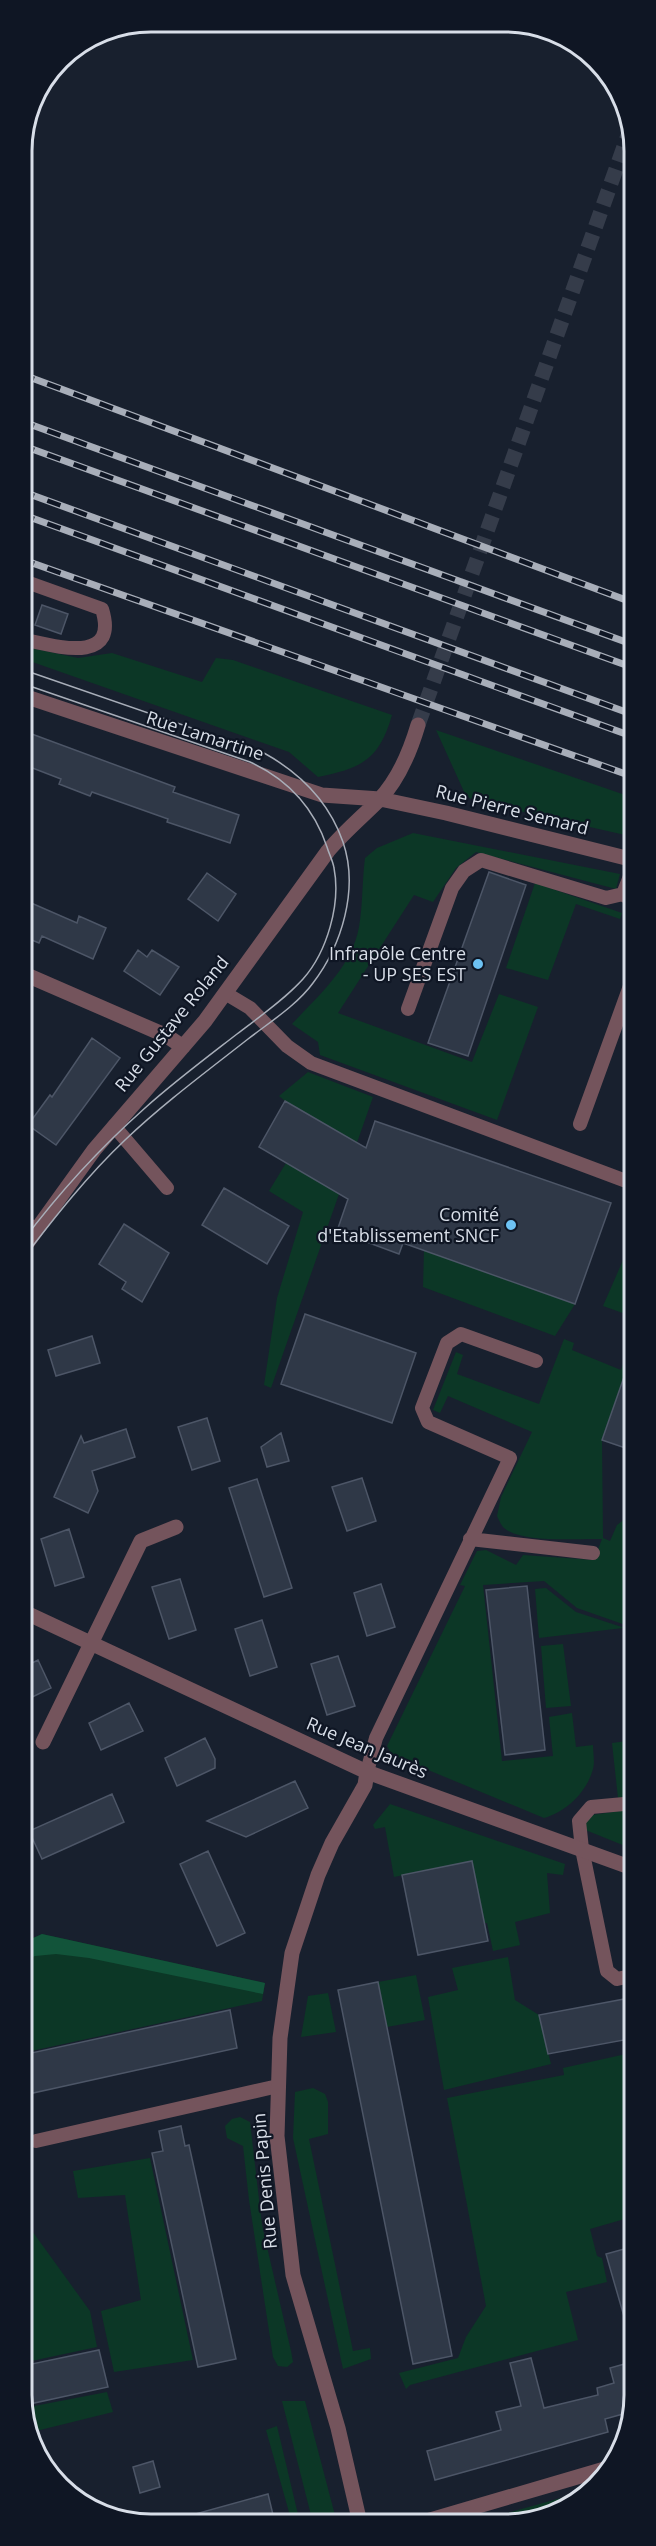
<svg xmlns="http://www.w3.org/2000/svg" width="656" height="2546" font-family="'Open Sans',sans-serif">
  <style>
    .green { fill: #0c3726 }
    .forest { fill: #12543a }
    .building { fill: #2f3847; stroke: #4d5667; stroke-width: 1.5 }
    .lines { fill: none; stroke-linecap: round; stroke-linejoin: round }
    .minor-tunnel { stroke: #353c4a; stroke-width: 15; stroke-dasharray: 15 8; stroke-linecap: butt }
    .service { stroke: #74545c; stroke-width: 14 }
    .minor { stroke: #74545c; stroke-width: 15 }
    .tram { stroke: #a8aeb9; stroke-width: 1.5 }
    .rail-casing { stroke: #a8aeb9; stroke-width: 7 }
    .rail { stroke: #0f1624; stroke-width: 4.5; stroke-dasharray: 14; stroke-linecap: butt }
    .poi-dot { fill: #6dc2f3; stroke: #0f1624; stroke-width: 2 }
    .labels { text-anchor: middle; stroke-width: 4.5; stroke-linejoin: round; paint-order: stroke }
    .street-label { font-size: 18px; fill: #d8dee8; stroke: #0f1624 }
    .poi-label { font-size: 18px; fill: #d8dee8; stroke: #0f1624; text-anchor: end }
    .rim { fill: none; stroke: #d8dee8; stroke-width: 3 }
  </style>
  <rect width="100%" height="100%" fill="#18202e"/>
  <!-- green -->
  <path class="green" d="M21,646L78,658L112,653L202,682L216,658L233,660L392,715C379,760 362,768 318,777L289,752L21,658Z
    M436,730L634,798V837L475,801L466,796Z
    M413,833L620,874L616,889L476,852L456,868L433,902L414,895L338,1013L472,1062L499,994L538,1007L497,1120L320,1055L318,1042L292,1024C318,996 352,967 359,927C363,904 362,881 365,858L377,848Z
    M535,883L622,913L620,919L576,904L548,980L506,968Z
    M308,1072L373,1097L271,1388L264,1385L277,1298L303,1212L269,1191L286,1163L317,1181L285,1101L279,1096Z
    M634,1235V1317L603,1306Z
    M424,1250L575,1304L555,1336L423,1287Z
    M634,1332V1352H632L602,1440L603,1538L610,1541L617,1525L634,1512V1628L577,1608L544,1581L483,1585L502,1761L553,1756L549,1717L572,1713L576,1747L593,1745C593,1752 595,1762 593,1769C587,1792 566,1812 544,1818L392,1755L387,1746L465,1586L460,1585L477,1551L486,1550L516,1565L523,1555L594,1560L602,1539C580,1538 522,1544 504,1528C501,1525 499,1520 497,1516L501,1497L532,1432L448,1396L440,1413L433,1410L456,1352L463,1355L457,1374L539,1404L564,1339L574,1343L572,1350L621,1370Z
    M546,1588L576,1612L634,1631V1722L623,1628L539,1638L535,1589Z
    M563,1644L571,1706L546,1708L541,1646Z
    M634,1740V1795L618,1798L612,1743Z
    M390,1804L565,1864L563,1875L547,1873L550,1913L515,1922L520,1945L493,1951L487,1923H484L472,1861L394,1877L385,1827L375,1829L373,1825Z
    M627,1810L629,1830H635V1850L583,1829V1821L592,1815Z
    M42,1934L265,1983L262,2001L22,2053V1943Z
    M508,1957L515,2000L539,2015L551,2064L444,2090L428,1997L458,1990L452,1968Z
    M416,1975L425,2020L387,2027L378,1982Z
    M328,1993L336,2032L301,2037L308,1996Z
    M635,2052V2216L590,2229L597,2256L602,2258L607,2282L566,2292L578,2340L410,2385L406,2389L399,2373L458,2358L466,2337L486,2306L447,2098L564,2075L563,2068Z
    M313,2088L325,2094L328,2102V2134L309,2139L353,2351L370,2348L371,2359L343,2369L293,2138L295,2092Z
    M240,2117L250,2122L262,2225L291,2351L293,2362L287,2367L278,2366L273,2357L249,2200L243,2146L227,2138L225,2126L232,2119Z
    M150,2158L193,2360L114,2372L101,2311L141,2300L125,2195L78,2198L73,2171Z
    M22,2217L90,2311L97,2347L22,2363Z
    M107,2392L113,2412L32,2432L22,2413V2402L24,2408Z
    M282,2401H305L337,2523H313Z
    M277,2426L300,2523H292L266,2430Z
    M593,2489L570,2508L523,2524H468Z"/>
  <!-- forest -->
  <path class="forest" d="M42,1934L265,1983L263,1994L89,1958L56,1954L35,1956L22,1962V1943Z"/>
  <!-- building -->
  <path class="building" d="M42,605L68,614L61,634L35,625Z
    M21,730L175,787L173,792L239,815L230,843L167,822L168,819L92,792L90,796L59,784L61,779L22,764Z
    M489,872L526,885L468,1056L428,1043Z
    M207,873L236,894L218,921L188,899Z
    M22,899L77,923L79,916L106,928L93,959L42,936L39,943L22,936Z
    M138,950L147,957L152,950L179,967L160,995L124,971Z
    M92,1038L120,1058L56,1145L28,1125L50,1095L52,1097Z
    M285,1101L366,1148L375,1121L611,1203L575,1304L403,1243L399,1254L337,1231L348,1199L259,1147Z
    M224,1188L289,1226L267,1264L202,1225Z
    M124,1224L169,1253L142,1302L122,1289L126,1282L99,1264Z
    M305,1314L416,1353L392,1423L281,1384Z
    M92,1336L100,1363L56,1376L48,1350Z
    M631,1357L634,1358V1451L602,1440Z
    M207,1418L220,1461L192,1470L178,1427Z
    M126,1429L135,1457L92,1471L98,1491L88,1513L54,1497L81,1436L84,1443Z
    M281,1433L289,1461L267,1467L261,1447Z
    M362,1478L376,1521L347,1531L332,1487Z
    M257,1479L292,1588L264,1597L229,1488Z
    M69,1529L84,1577L55,1586L41,1539Z
    M180,1579L196,1630L169,1639L152,1587Z
    M381,1584L395,1627L367,1636L354,1593Z
    M527,1586L545,1750L505,1755L486,1590Z
    M262,1620L277,1667L250,1676L235,1629Z
    M338,1656L355,1706L327,1715L311,1664Z
    M38,1660L51,1688L22,1702V1668Z
    M129,1703L143,1731L101,1750L89,1723Z
    M205,1738L215,1759V1768L177,1786L165,1758Z
    M295,1781L308,1808L246,1837L207,1821Z
    M112,1794L124,1822L42,1859L29,1831Z
    M208,1851L245,1933L217,1946L180,1864Z
    M472,1861L488,1941L418,1955L402,1875Z
    M378,1982L452,2356L413,2364L338,1990Z
    M635,1997V2038L548,2054L539,2015Z
    M230,2010L237,2048L24,2095L22,2055Z
    M181,2126L185,2146L189,2145L236,2359L198,2367L152,2153L163,2151L159,2131Z
    M635,2246V2326L627,2327L606,2254Z
    M99,2350L108,2387L25,2405L22,2390V2366Z
    M531,2358L544,2408L598,2395L597,2388L614,2383L610,2368L635,2361V2404L626,2426L623,2414L605,2419L608,2432L435,2480L427,2451L501,2430L496,2412L521,2406L510,2363Z
    M153,2461L160,2487L140,2493L133,2467Z
    M268,2494L275,2523H189L188,2516Z"/>
  <g class="lines">
    <!-- minor-tunnel -->
    <path class="minor-tunnel" d="M418,725L631,127"/>
    <!-- service -->
    <path class="service" d="M21,580L102,609C120,667 52,645 21,639
      M623,894L634,866
      M225,993L250,1008L287,1046L311,1063L634,1184
      M408,1009L452,888L464,871L481,860L606,898L623,894L634,902
      M580,1124L634,975
      M114,1126L167,1188
      M22,1222L37,1229
      M470,1539L593,1553
      M367,1772L376,1738L510,1458L428,1422L422,1408L447,1343L461,1334L536,1361
      M635,1803L591,1807L579,1821L582,1849L607,1971L617,1979L635,1975
      M36,2141L278,2086"/>
    <!-- minor -->
    <path class="minor" d="M21,695L322,795L380,799L446,813L634,860
      M22,973L167,1036L183,1047
      M22,1250L94,1150L205,1021L328,851C344,832 362,817 379,800C399,779 410,752 418,725
      M22,1611L367,1772L635,1869
      M43,1742L141,1541L176,1527
      M360,2523L338,2428L293,2275L277,2136L280,2038L292,1953L318,1875L332,1843L365,1785L367,1772
      M420,2523L608,2468"/>
    <!-- tram -->
    <path class="tram" d="M21,669L264,753C300,773 329,802 343,842C359,889 342,945 313,983C297,1005 270,1022 248,1039C206,1072 164,1103 125,1140C87,1176 54,1218 22,1260
      M21,683L250,762C287,779 314,808 327,847C329,854 333,861 334,868C341,904 327,952 303,979C284,1000 259,1017 237,1034C206,1058 174,1082 145,1108C100,1148 58,1194 22,1242"/>
    <!-- rail casing -->
    <g class="rail-casing">
      <path id="rail" d="M21,374L634,603
        M21,421L634,645
        M21,445L634,668
        M21,491L634,715
        M21,514L634,737
        M21,559L634,777"/>
    </g>
    <!-- rail -->
    <use href="#rail" class="rail"/>
  </g>
  <!-- markers -->
  <g class="poi-dot">
    <circle cx="478" cy="964" r="6"/>
    <circle cx="511" cy="1225" r="6"/>
  </g>
  <g class="labels">
    <!-- street labels -->
    <g class="street-label">
      <text transform="translate(205 736) rotate(18)" y="6">Rue Lamartine</text>
      <text transform="translate(512 810) rotate(14)" y="6">Rue Pierre Semard</text>
      <text transform="translate(172 1024) rotate(-51)" y="6">Rue Gustave Roland</text>
      <text transform="translate(367 1748) rotate(23)" y="6">Rue Jean Jaurès</text>
      <text transform="translate(265 2181) rotate(-95)" y="6">Rue Denis Papin</text>
    </g>
    <!-- poi labels -->
    <g class="poi-label">
      <text x="466" y="960">Infrapôle Centre<tspan x="466" dy="21">- UP SES EST</tspan></text>
      <text x="499" y="1221">Comité<tspan x="499" dy="21">d'Etablissement SNCF</tspan></text>
    </g>
  </g>
  <!-- crop -->
  <path d="M0 0H656V2546H0ZM151 32H505A119 119 0 0 1 624 151V2395A119 119 0 0 1 505 2514H151A119 119 0 0 1 32 2395V151A119 119 0 0 1 151 32Z" fill="#0f1624" fill-rule="evenodd"/>
  <path class="rim" d="M151 32H505A119 119 0 0 1 624 151V2395A119 119 0 0 1 505 2514H151A119 119 0 0 1 32 2395V151A119 119 0 0 1 151 32Z"/>
</svg>
